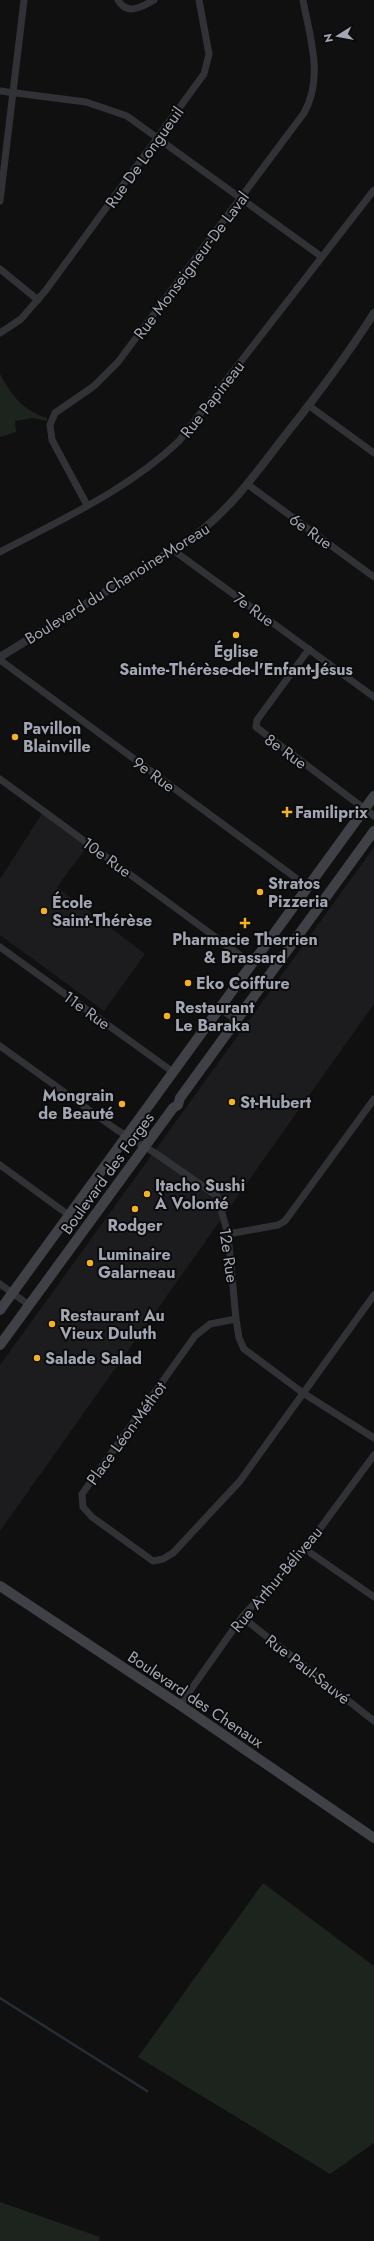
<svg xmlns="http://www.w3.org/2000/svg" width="374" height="2241" font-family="Jost,sans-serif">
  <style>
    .built { fill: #1c1c1e }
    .green { fill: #1c241d }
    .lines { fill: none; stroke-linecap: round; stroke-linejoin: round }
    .stream { stroke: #262e35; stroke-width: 2.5 }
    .minor { stroke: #313236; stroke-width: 7 }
    .tertiary { stroke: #313236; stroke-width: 8 }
    .secondary { stroke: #3f4146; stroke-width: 10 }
    .poi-dot { fill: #f3b126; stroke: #0b0b0c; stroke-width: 1.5 }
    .labels { text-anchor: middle; stroke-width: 4; stroke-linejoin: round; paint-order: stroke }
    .street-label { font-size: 16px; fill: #a1a6b2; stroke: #0b0b0c }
    .poi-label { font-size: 16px; font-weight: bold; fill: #a1a6b2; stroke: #0b0b0c; text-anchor: start }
  </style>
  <rect width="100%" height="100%" fill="#101011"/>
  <!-- built -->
  <path class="built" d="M43,812L89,844L57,887L145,954L104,1011L0,935V879Z
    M374,847V1004L0,1531V1365Z"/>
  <!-- green -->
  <path class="green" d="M0,374C12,396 22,410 47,418V421L33,418L15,421L16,432L0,437Z
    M263,1883L374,1966V2143L330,2174L138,2057Z
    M0,2202L100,2237L99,2241H0Z"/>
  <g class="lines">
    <!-- stream -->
    <path class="stream" d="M0,1998L147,2091"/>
    <!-- minor -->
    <path class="minor" d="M118,0C127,16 142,7 154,0
      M0,91L86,102L127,116L322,257
      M0,201L24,0
      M0,269L38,300
      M0,333L21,319L46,290L204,74L209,54L199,0
      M308,405L374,453
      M247,484L374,577
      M87,505L52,440L50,425L55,413L94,386L118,362L304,113C324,77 310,38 303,0
      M173,550L374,697
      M0,552C62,519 128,490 179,441L374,190
      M309,649L257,720L256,727L374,816
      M0,660L308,887
      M0,779L252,964
      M0,947L173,1072
      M0,1046L117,1130L155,1153L217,1196L228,1234L236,1319L239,1338L244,1349L303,1393L374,1438
      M0,1165L70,1216
      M228,1234L278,1225L285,1221L374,1099
      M0,1284L29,1305
      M236,1319L210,1324L195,1336L82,1494L83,1507L92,1517L153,1561L163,1559L173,1553L240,1481L374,1295
      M305,1549L374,1597
      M242,1617L374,1721
      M180,1705L242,1617L305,1549L374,1455"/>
    <!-- tertiary -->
    <path class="tertiary" d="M0,657L186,542C226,515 254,476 283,438C315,398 347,356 374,313
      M220,1008L237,1020"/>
    <!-- secondary -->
    <path class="secondary" d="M0,1310L374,796
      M0,1345L173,1108L178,1105L180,1098L374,831
      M0,1586L180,1705L374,1838"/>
  </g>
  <!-- markers -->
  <g class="poi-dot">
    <circle cx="236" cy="635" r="4"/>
    <circle cx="15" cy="737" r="4"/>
    <path d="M285 806h4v4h4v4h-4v4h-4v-4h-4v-4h4z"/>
    <circle cx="260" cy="892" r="4"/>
    <circle cx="44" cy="911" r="4"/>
    <path d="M243 917h4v4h4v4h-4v4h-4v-4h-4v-4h4z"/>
    <circle cx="188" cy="983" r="4"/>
    <circle cx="167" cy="1016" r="4"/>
    <circle cx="232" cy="1102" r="4"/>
    <circle cx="122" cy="1104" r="4"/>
    <circle cx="147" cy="1194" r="4"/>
    <circle cx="135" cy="1209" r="4"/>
    <circle cx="90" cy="1263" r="4"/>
    <circle cx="52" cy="1324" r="4"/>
    <circle cx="37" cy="1358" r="4"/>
  </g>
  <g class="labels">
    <!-- street labels -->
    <g class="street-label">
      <text transform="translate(144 157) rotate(-54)" y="6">Rue De Longueuil</text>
      <text transform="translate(191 265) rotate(-53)" y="6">Rue Monseigneur-De Laval</text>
      <text transform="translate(212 399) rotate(-52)" y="6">Rue Papineau</text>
      <text transform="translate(311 531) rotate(36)" y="6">6e Rue</text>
      <text transform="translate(117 583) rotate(-32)" y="6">Boulevard du Chanoine-Moreau</text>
      <text transform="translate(254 609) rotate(36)" y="6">7e Rue</text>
      <text transform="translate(286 751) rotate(36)" y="6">8e Rue</text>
      <text transform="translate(154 774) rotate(36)" y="6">9e Rue</text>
      <text transform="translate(107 857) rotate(36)" y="6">10e Rue</text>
      <text transform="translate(87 1010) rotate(36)" y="6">11e Rue</text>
      <text transform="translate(107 1173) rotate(-54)" y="6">Boulevard des Forges</text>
      <text transform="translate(229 1255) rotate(82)" y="6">12e Rue</text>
      <text transform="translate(126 1433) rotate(-54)" y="6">Place Léon-Méthot</text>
      <text transform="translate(276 1579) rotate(-50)" y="6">Rue Arthur-Béliveau</text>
      <text transform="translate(308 1669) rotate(38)" y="6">Rue Paul-Sauvé</text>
      <text transform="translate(196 1699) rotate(34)" y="6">Boulevard des Chenaux</text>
    </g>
    <!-- poi labels -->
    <g class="poi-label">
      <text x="236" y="657" text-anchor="middle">Église<tspan x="236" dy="18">Sainte-Thérèse-de-l'Enfant-Jésus</tspan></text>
      <text x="23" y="734">Pavillon<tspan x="23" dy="18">Blainville</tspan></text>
      <text x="295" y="818">Familiprix</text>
      <text x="268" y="889">Stratos<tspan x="268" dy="18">Pizzeria</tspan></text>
      <text x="52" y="908">École<tspan x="52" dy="18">Saint-Thérèse</tspan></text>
      <text x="245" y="945" text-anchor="middle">Pharmacie Therrien<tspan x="245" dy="18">&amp; Brassard</tspan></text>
      <text x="196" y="989">Eko Coiffure</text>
      <text x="175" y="1013">Restaurant<tspan x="175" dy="18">Le Baraka</tspan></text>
      <text x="114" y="1101" text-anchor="end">Mongrain<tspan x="114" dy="18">de Beauté</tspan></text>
      <text x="240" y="1108">St-Hubert</text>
      <text x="155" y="1191">Itacho Sushi<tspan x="155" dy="18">À Volonté</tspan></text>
      <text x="135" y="1231" text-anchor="middle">Rodger</text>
      <text x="98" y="1260">Luminaire<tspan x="98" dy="18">Galarneau</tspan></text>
      <text x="60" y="1321">Restaurant Au<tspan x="60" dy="18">Vieux Duluth</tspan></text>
      <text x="45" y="1364">Salade Salad</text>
    </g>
  </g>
  <!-- north arrow -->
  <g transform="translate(338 36) rotate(259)" stroke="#0b0b0c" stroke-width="3" paint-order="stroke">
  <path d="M0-3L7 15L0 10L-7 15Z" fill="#a1a6b2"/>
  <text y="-6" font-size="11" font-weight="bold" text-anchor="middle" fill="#a1a6b2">N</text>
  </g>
</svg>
